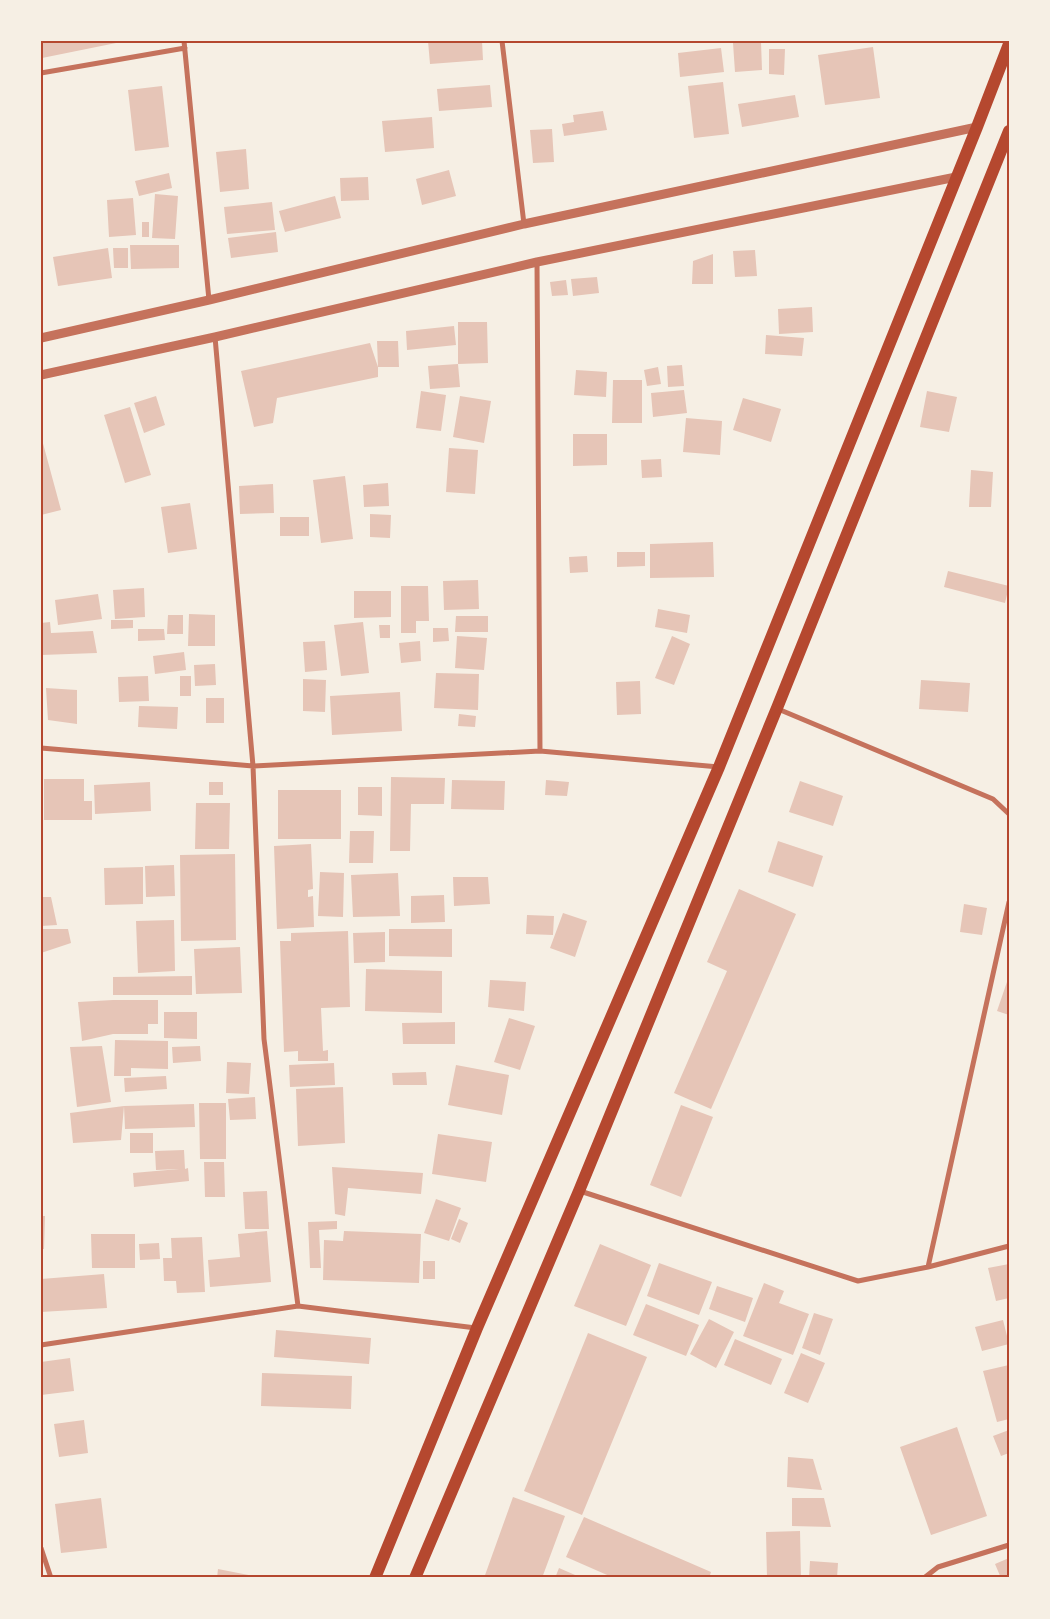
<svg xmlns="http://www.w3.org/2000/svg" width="1050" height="1619" font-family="'Fira Sans Condensed',sans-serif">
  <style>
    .building { fill: #e6c5b7 }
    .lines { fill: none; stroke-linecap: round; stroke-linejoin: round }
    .minor { stroke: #c5725c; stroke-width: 5 }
    .tertiary { stroke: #c5725c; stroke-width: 9 }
    .primary { stroke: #b5482f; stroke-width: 12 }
    .neatline { fill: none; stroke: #b5482f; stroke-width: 2 }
  </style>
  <rect width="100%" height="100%" fill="#f6efe4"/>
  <!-- building -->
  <path class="building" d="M41,41H121V42L42,58Z
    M428,41H482L483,60L430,64Z
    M761,42L762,70L735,72L733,43Z
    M873,47L880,98L825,105L818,55Z
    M721,48L724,72L680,77L678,53Z
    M769,49H785L784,75L769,74Z
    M723,82L729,134L694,138L688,86Z
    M490,85L492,107L439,111L437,89Z
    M162,86L169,147L135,151L128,90Z
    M795,95L799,117L742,127L738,104Z
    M603,111L607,130L564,136L562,124L574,122L573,115Z
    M432,117L434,148L385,152L382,121Z
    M552,129L554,162L533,163L530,130Z
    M246,149L249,189L220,192L216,152Z
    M449,170L456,196L422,205L416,179Z
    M169,173L172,188L139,196L135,181Z
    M368,177L369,200L341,201L340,178Z
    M155,194L178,196L175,239L152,238Z
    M335,196L341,218L285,232L279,211Z
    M133,198L136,235L109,237L107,200Z
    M272,202L275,230L227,234L224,207Z
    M142,222H149V237H142Z
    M276,232L278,252L231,258L228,238Z
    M130,245H179V268L131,269Z
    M108,248L112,278L58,286L53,257Z
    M113,248H128V268H114Z
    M755,250L757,276L735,277L733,251Z
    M713,254V284H692L693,261Z
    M597,277L599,293L573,296L571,279Z
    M566,280L568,295L552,296L550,282Z
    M812,307L813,332L779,334L778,309Z
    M458,322H487L488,363L458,364Z
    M454,326L456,345L407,350L406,331Z
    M766,335L804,338L802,356L765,354Z
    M377,341H398L399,367H378Z
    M370,343L378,367V377L277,398L273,423L254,427L241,371Z
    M458,364L460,387L430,389L428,366Z
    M682,365L684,386L668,387L667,366Z
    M658,367L661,384L647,386L644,370Z
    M576,370L607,372L606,397L574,395Z
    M613,380H642V423H612Z
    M684,390L687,413L653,417L651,393Z
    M421,391L446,395L441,431L416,428Z
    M927,391L957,397L949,432L920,427Z
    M156,396L165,425L144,433L134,403Z
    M460,396L491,401L484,443L453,437Z
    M743,398L781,409L771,442L733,430Z
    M130,407L151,475L125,483L104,415Z
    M686,418L722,421L720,455L683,452Z
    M573,434H607V465L573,466Z
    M41,436L61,510L41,515Z
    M449,448L478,450L475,494L446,492Z
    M661,459L662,477L642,478L641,460Z
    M971,470L993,472L991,507H969Z
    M345,476L353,539L321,543L313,480Z
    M388,483L389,506L364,507L363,485Z
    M273,484L274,513L240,514L239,486Z
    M190,503L197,549L168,553L161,507Z
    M370,514L391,515L390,538L370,537Z
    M280,517H309V536H280Z
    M713,542L714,577L650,578V544Z
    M617,552H645V566L617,567Z
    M587,556L588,572L570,573L569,557Z
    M948,571L1009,586L1005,603L944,587Z
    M478,580L479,609L444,610L443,581Z
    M401,586H428L429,621H416V633H401Z
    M144,588L145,617L115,619L113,590Z
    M354,591H391V617L354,618Z
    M98,594L102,619L58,625L55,600Z
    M658,609L690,615L687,633L655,627Z
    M189,614L215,615V646H188Z
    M168,615H183V634H167Z
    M456,616H488V632H455Z
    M111,620H133V628L111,629Z
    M50,622L51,633L93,631L97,653L41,655V623Z
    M363,622L369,673L341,676L334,625Z
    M379,625H390V638H380Z
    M433,628H448L449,641L433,642Z
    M138,629H164L165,640L138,641Z
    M457,636L487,638L484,670L455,668Z
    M672,636L690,644L674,685L655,678Z
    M325,641L327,670L305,672L303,642Z
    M420,641L421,661L401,663L399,643Z
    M184,652L186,670L155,674L153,656Z
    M215,664L216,685L195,686L194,665Z
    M436,673L479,674L478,710L434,708Z
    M148,676L149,701L119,702L118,677Z
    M180,676H191V696H180Z
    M303,679L326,680L325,712L303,711Z
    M921,680L970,683L968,712L919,709Z
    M640,681L641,714L617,715L616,682Z
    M46,688L77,690V724L48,720Z
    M400,692L402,731L332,735L330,696Z
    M206,698H224V723H206Z
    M139,706L178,707L177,729L138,727Z
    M459,714L476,716L475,727L458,726Z
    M391,777L445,778L444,804H411L410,851H390Z
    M44,779H84V801H92V820H44Z
    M452,780L505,781L504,810L451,809Z
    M546,780L569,782L567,796L545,795Z
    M800,781L843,796L833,826L789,812Z
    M150,782L151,811L95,814L94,785Z
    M209,782H223V795H209Z
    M358,787H382V816L358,815Z
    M278,790H341V839H278Z
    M196,803H230L229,849H195Z
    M350,831H374L373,863H349Z
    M778,841L823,856L813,887L768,872Z
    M311,844L313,889L308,890V897L313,896L314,927L277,929L274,846Z
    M235,854L236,940L181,941L180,855Z
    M174,865L175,896L146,897L145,866Z
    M143,867V904L105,905L104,868Z
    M320,872L344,873L343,917L318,916Z
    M398,873L400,916L353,917L351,875Z
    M453,877H488L490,904L454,906Z
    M739,889L796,914L711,1109L674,1093L727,971L707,962Z
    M444,895L445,922L411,923V896Z
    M41,897H51L57,925L41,926Z
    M964,904L987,908L982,935L960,932Z
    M563,913L587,921L575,957L550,948Z
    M527,915L554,916L553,935L526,934Z
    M174,920L175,971L138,973L136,921Z
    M41,929H68L71,943L41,953Z
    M389,929H452V957L389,956Z
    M348,931L350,1007L321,1008L323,1051L328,1050V1061H298V1051L284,1052L280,941H291V933Z
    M385,932V962L354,963L353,933Z
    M240,947L242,993L196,994L194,949Z
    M366,969L442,971V1013L365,1011Z
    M192,976V995H113V977Z
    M1008,979H1009V1015L997,1011Z
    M490,980L526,982L524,1011L488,1007Z
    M113,1000H158V1024H148V1034H113L82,1041L78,1002Z
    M164,1012H197V1039L164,1038Z
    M509,1018L535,1026L520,1070L494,1062Z
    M455,1022V1044H403L402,1023Z
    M115,1040L168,1041V1069L131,1068V1076H114Z
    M102,1046L111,1102L77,1107L70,1047Z
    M200,1046L201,1061L173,1063L172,1047Z
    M227,1062L251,1063L249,1094L226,1093Z
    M334,1063L335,1085L290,1087L289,1065Z
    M456,1065L509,1075L502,1115L448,1105Z
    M426,1072L427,1085H393L392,1073Z
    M166,1076L167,1089L125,1092L124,1078Z
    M343,1087L345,1143L298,1146L296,1089Z
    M255,1097L256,1119L230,1120L228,1099Z
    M199,1103H226V1159H200Z
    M194,1104L195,1127L125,1129L124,1106Z
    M681,1105L713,1117L681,1197L650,1185Z
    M124,1106L121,1140L73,1143L70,1113Z
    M130,1133H153V1153H130Z
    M438,1134L492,1142L486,1182L432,1174Z
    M184,1150L185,1169L188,1168L189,1181L134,1187L133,1173L179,1169L156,1170L155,1151Z
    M204,1162H224L225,1197H205Z
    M332,1167L423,1173L421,1194L348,1188L345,1216L335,1214Z
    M267,1191L269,1229H245L243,1192Z
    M436,1199L461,1208L449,1241L424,1233Z
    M41,1216H45L44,1249H41Z
    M459,1219L468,1223L460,1243L451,1239Z
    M337,1221V1229L319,1230L321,1268H310L308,1222Z
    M267,1231L271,1282L210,1287L208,1260L240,1257L238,1234Z
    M344,1231L421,1234L419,1283L323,1280L324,1240L343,1241Z
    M91,1234H135V1268H92Z
    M202,1237L205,1292L177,1293L176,1281H164L163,1258H172L171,1238Z
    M159,1243L160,1259L140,1260L139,1244Z
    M600,1244L651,1265L626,1326L574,1306Z
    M423,1261H435V1279H423Z
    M659,1263L712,1282L699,1315L647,1296Z
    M1009,1264V1298L996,1301L988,1268Z
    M104,1274L107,1308L41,1312V1279Z
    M764,1283L784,1291L779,1303L809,1314L793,1355L743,1336Z
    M717,1286L753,1298L745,1322L709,1309Z
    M646,1304L699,1325L686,1356L633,1335Z
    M814,1313L833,1319L820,1355L802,1348Z
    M709,1319L734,1332L716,1368L690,1354Z
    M1003,1320L1009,1344L982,1351L975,1327Z
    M276,1330L371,1338L369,1364L274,1357Z
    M588,1333L647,1357L582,1515L524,1491Z
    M735,1339L782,1359L771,1385L724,1365Z
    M801,1353L825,1363L808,1403L784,1393Z
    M70,1358L74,1391L41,1395V1362Z
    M1009,1365V1419L997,1422L983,1371Z
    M262,1373L352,1376L351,1409L261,1406Z
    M84,1420L88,1453L59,1457L54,1424Z
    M957,1427L987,1516L931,1535L900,1447Z
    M1009,1430V1453L1001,1456L993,1436Z
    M788,1457L813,1459L822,1490L787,1487Z
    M513,1497L565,1516L542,1578H484Z
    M101,1498L107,1548L61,1553L55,1504Z
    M792,1498H824L831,1527L792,1526Z
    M584,1517L711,1572L709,1578H614L566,1557Z
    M800,1531L801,1578H767L766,1532Z
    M1009,1558V1578H1001L995,1564Z
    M810,1561L838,1563L837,1578H809Z
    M559,1568L582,1578H555Z
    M218,1569L259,1577V1578H217Z"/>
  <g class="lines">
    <!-- minor -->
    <path class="minor" d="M184,41L209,300
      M502,41L524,224
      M41,73L185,48
      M537,262L540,751
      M215,337L253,766L264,1039L298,1306
      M778,709L993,799L1009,814
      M41,748L253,766L540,751L719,767
      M580,1191L858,1281L928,1267L1009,1246
      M928,1267L1009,902
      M41,1345L298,1306L476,1328
      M41,1548L51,1578
      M924,1578L938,1567L1009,1545"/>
    <!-- tertiary -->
    <path class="tertiary" d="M41,338L209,300L524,224L977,127
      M41,375L215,337L537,262L956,177"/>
    <!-- primary -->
    <path class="primary" d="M375,1578L477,1328L719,767L977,127L1009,44
      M415,1578L579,1191L777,708L1009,131"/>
  </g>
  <!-- border -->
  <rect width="1050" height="1619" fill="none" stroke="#f6efe4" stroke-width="85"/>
  <rect x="42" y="42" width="966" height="1534" class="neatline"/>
</svg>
